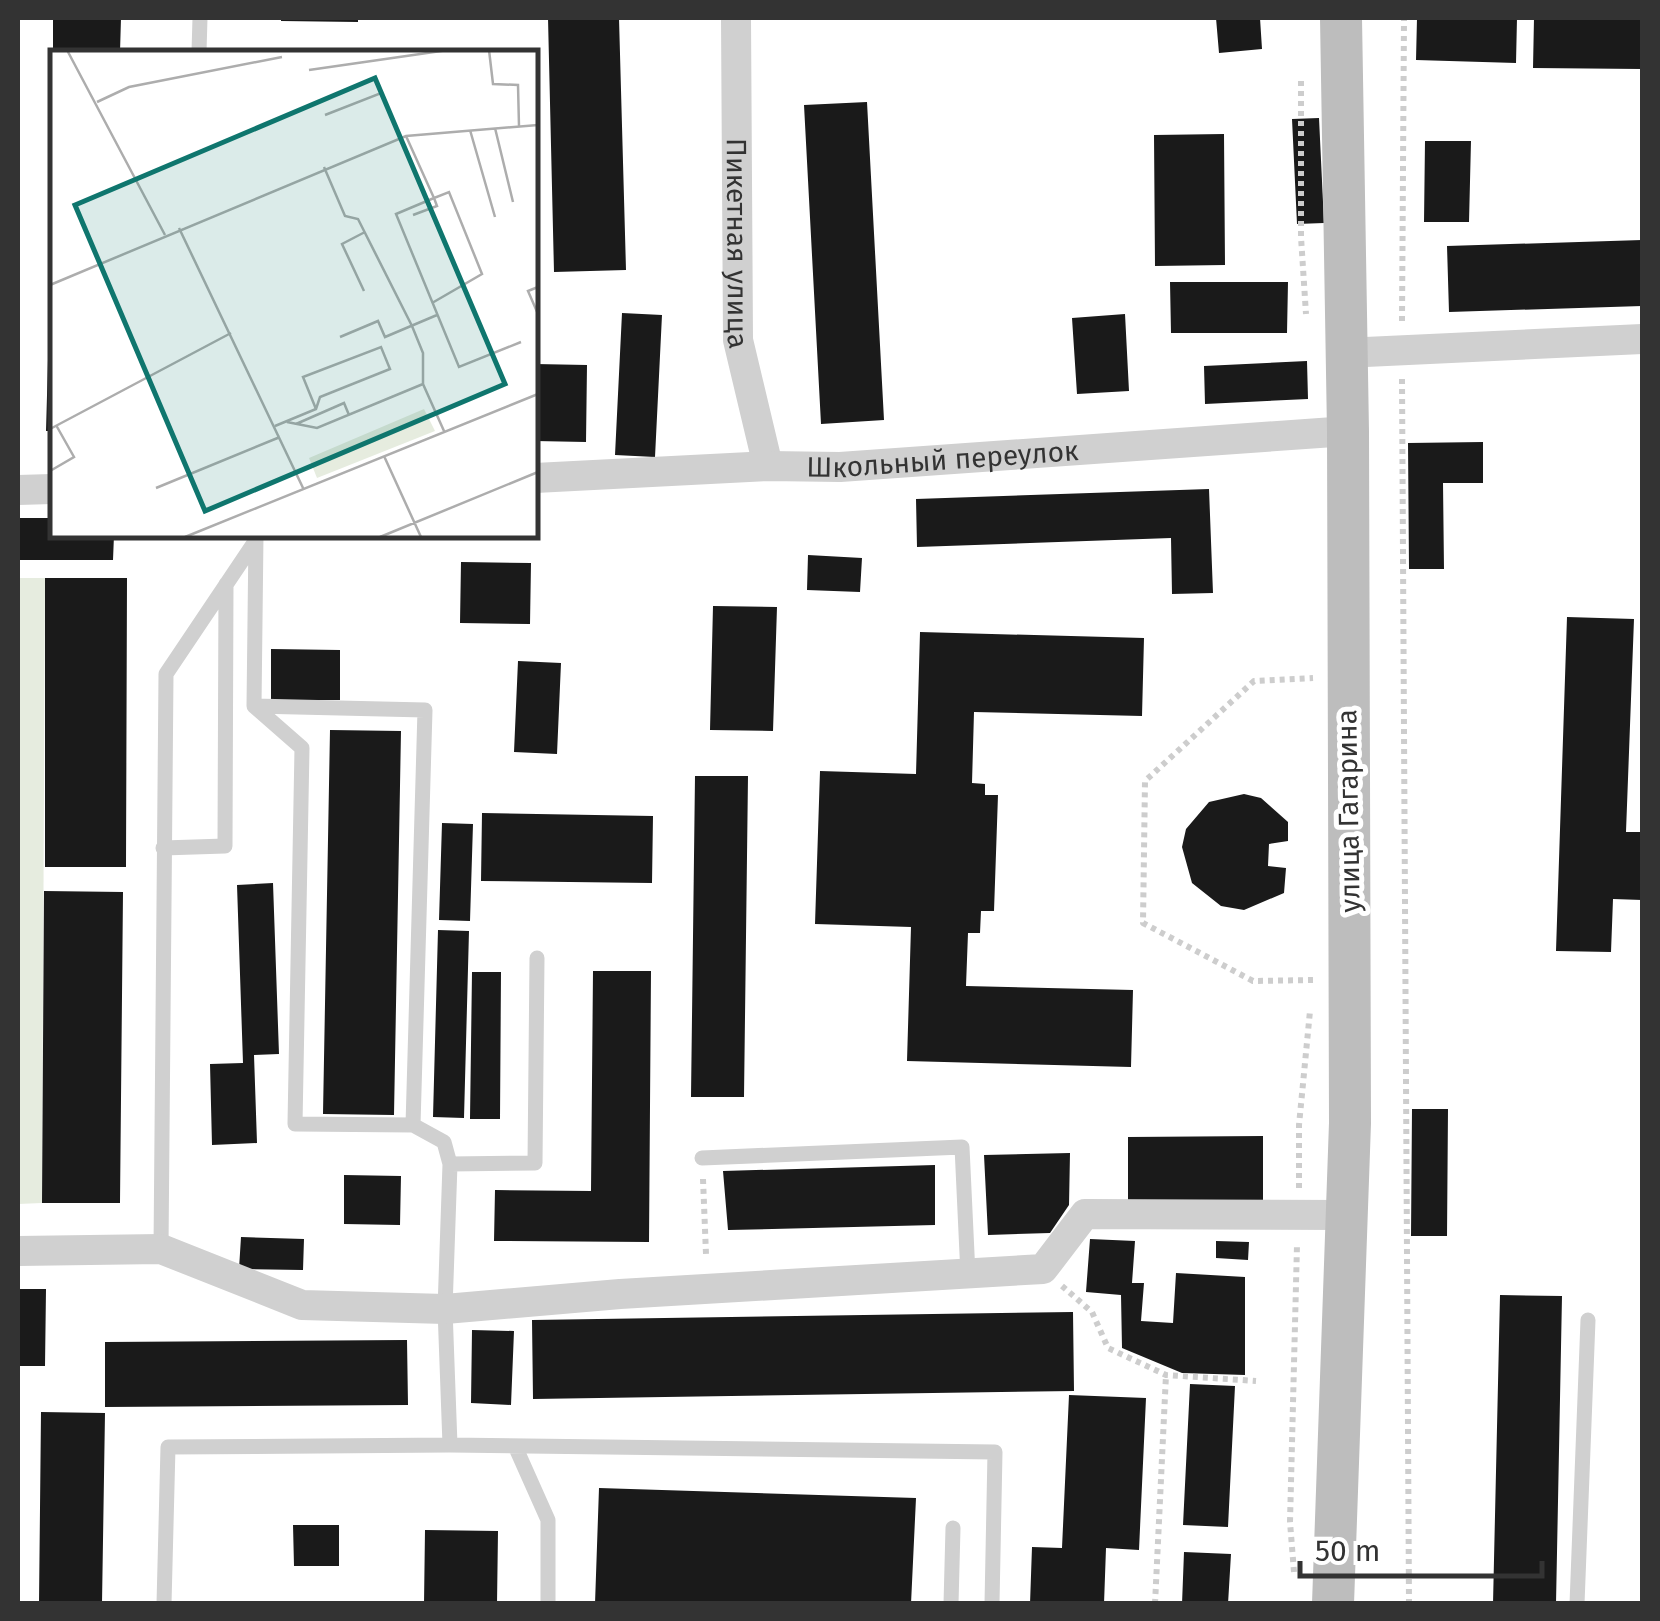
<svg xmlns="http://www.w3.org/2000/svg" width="1660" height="1621" font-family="'Fira Sans',sans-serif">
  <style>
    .green { fill: #e6ecdf }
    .building { fill: #1a1a1a }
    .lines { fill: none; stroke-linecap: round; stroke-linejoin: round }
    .path { stroke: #cdcdcd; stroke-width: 6; stroke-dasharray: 5 5; stroke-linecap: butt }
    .lane { stroke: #d0d0d0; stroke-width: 15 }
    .street { stroke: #d0d0d0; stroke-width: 30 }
    .secondary { stroke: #bdbdbd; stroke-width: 42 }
    .labels { text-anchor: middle; stroke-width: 10; stroke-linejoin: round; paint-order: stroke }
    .street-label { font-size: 28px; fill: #333; stroke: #fff }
    .inset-road { fill: none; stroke: #adadad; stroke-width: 2.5 }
    .view { fill: #0f766e; fill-opacity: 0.15; stroke: #0f766e; stroke-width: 5 }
    .inset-edge { fill: none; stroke: #333; stroke-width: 5 }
  </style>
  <rect width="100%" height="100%" fill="#fff"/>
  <!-- green -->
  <path class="green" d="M18,578H45L42,1203L18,1204Z"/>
  <!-- building -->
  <path class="building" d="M53,18H121L120,52H53Z
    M281,18H358V22L281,21Z
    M548,18H619L626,270L554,272Z
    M1216,18H1260L1262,49L1219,53Z
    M1417,18H1517L1516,63L1416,60Z
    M1534,18H1642V69L1533,68Z
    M867,102L884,420L821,424L804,105Z
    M1319,118L1324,223L1297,224L1292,119Z
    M1224,134L1225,265L1155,266L1154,135Z
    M1425,141H1471L1469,222H1424Z
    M49,155H52V226H48Z
    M1642,240V306L1449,312L1447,246Z
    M1170,282H1288L1287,333H1171Z
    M622,313L662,315L655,457L615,455Z
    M1125,314L1129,391L1077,394L1072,318Z
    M48,360H52V431H46Z
    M1307,361L1308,399L1205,404L1204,366Z
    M535,364L587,365L586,442L535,441Z
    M1483,442V483H1443L1444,569H1409L1408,443Z
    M1209,489L1213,593L1172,594L1171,538L917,547L916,499Z
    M18,518H52V535H114L113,560H18Z
    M808,555L862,558L860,592L807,590Z
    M461,562L531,563L530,624L460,623Z
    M45,578H127L126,867H45Z
    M713,606L777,607L773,731L710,730Z
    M1567,617L1634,619L1626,832H1642V900L1613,899L1611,952L1556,951Z
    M920,632L1144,638L1142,716L974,712L972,783L985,784V795H998L994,911H981L980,933H968L966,986L1133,990L1131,1067L907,1061L911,927L815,924L820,771L916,774Z
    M271,649L340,650V700H271Z
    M518,661L561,663L557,754L514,752Z
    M330,730L401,731L394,1115L323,1114Z
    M695,776H748L744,1097H691Z
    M1244,794L1261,798L1288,822V841L1269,844L1268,866L1286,868L1284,893L1244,910L1221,906L1192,883L1182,847L1186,829L1209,802Z
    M482,813L653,816L652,883L481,881Z
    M442,823L473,824L470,921L439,920Z
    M273,883L279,1054L254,1055L257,1143L212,1145L210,1064L243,1063L237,885Z
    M44,891L123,892L120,1203H42Z
    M438,930L469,931L464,1118L433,1117Z
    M593,971H651L649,1242L494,1241L495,1190L591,1191Z
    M472,972H501L500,1119H470Z
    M1412,1109H1448L1447,1236H1411Z
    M1263,1136V1202L1128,1204V1137Z
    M1070,1153L1069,1205L1050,1233L988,1235L984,1155Z
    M935,1165V1225L728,1230L723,1171Z
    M344,1175L401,1176L400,1225L344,1224Z
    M241,1237L304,1239L303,1270L239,1269Z
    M1090,1239L1135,1241L1132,1283H1144L1141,1321L1173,1323L1176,1273L1245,1277V1375L1182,1373L1122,1348L1121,1295L1086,1292Z
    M1216,1241L1249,1242L1248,1260L1216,1258Z
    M18,1289H46L45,1366H18Z
    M1500,1295L1562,1296L1556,1604H1493Z
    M1073,1312L1074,1391L533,1399L532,1320Z
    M472,1330L514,1331L511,1405L471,1403Z
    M407,1340L408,1405L105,1407V1342Z
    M1190,1384L1235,1386L1228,1527L1183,1525Z
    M1069,1395L1146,1398L1139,1550L1106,1548L1104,1604H1030L1032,1547L1062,1548Z
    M41,1412L105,1413L102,1604H39Z
    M599,1488L916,1498L911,1604H595Z
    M293,1525H339V1566H294Z
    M425,1530L498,1531L497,1604H424Z
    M1184,1552L1231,1554L1228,1604H1182Z"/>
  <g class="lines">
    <!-- path -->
    <path class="path" d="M1301,81V237L1306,314
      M1402,321L1404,18
      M1402,379L1409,1604
      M1313,980L1253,981L1143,923L1145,781L1254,681L1313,678
      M703,1179L706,1254
      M1299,1188V1125L1310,1011
      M1062,1286L1092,1312L1108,1348L1166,1375L1256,1381
      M1294,1572L1290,1522L1297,1245
      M1155,1604L1166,1375"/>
    <!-- lane -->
    <path class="lane" d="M199,52L200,18
      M254,706L425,710L413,1125L295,1124L302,748L254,706L256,535
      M163,848L225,846L226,584
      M413,1125L444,1142L450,1164
      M702,1158L962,1147L968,1275
      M161,1249L166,674L256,540
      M450,1445L445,1309L450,1164L535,1163L537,958
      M515,1446L548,1520V1604
      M164,1604L168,1447L450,1445L995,1452L992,1604
      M951,1604L953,1528
      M1577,1604L1588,1320"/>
    <!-- street -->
    <g class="street">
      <path id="s1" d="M736,18L738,340L768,466"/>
      <path d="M1344,353L1642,339"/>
      <path id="s2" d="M535,478L768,466L840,467L1348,431"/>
      <path d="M18,490L52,489"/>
      <path d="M18,1251L161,1249L302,1305L445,1309L620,1294L1043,1269L1085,1214L1349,1215"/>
    </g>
    <!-- secondary -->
    <path class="secondary" d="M1333,1604L1350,1123L1348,431L1341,18"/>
  </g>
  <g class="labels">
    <!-- street labels -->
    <g class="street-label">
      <text dy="10" stroke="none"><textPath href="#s1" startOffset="225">Пикетная улица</textPath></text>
      <text dy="10" stroke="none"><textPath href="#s2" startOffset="408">Школьный переулок</textPath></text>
      <text transform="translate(1348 811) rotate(-91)" y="10">улица Гагарина</text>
    </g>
  </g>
  <!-- overview -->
  <g transform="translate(50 50)">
    <rect width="488" height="488" fill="#fff"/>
    <path d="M374,359L385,381L267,428L259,408Z" fill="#e6ecdf"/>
    <path class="inset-road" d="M17,0L115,185M439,0L443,34L468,35L469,76M259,20L398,0M47,52L79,37L232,7M275,65L331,43L350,88M445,78L463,152M420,80L445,167M356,86L384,148L346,164L409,317L471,292M274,117L295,166L308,169L362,276L373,303V334L394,381M363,165L387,156L384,148L399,142L432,224L382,253M129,178L254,440M0,235L356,86L488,75M488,237L478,241L488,264M314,241L292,194L315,182M290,287L328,271L335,287L387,265M237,372L267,378L373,334M246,374L294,353L299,365M225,376L266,359L270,347L340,319L331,297L253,327L266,359M0,379L181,283M334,406L371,487M0,421L24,407L6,375M106,438L230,387M135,487L488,344M330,487L488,422"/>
    <path class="view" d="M325,28L455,334L155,461L25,155Z"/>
    <rect width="488" height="488" class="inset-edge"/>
  </g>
  <!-- border -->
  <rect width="1660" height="1621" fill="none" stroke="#333333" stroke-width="40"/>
  <!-- scale -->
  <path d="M1300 1561v15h242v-15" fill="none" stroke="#333333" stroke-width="5"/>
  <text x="1315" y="1561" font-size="30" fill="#333333" stroke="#ffffff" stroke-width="8" paint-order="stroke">50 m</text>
</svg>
